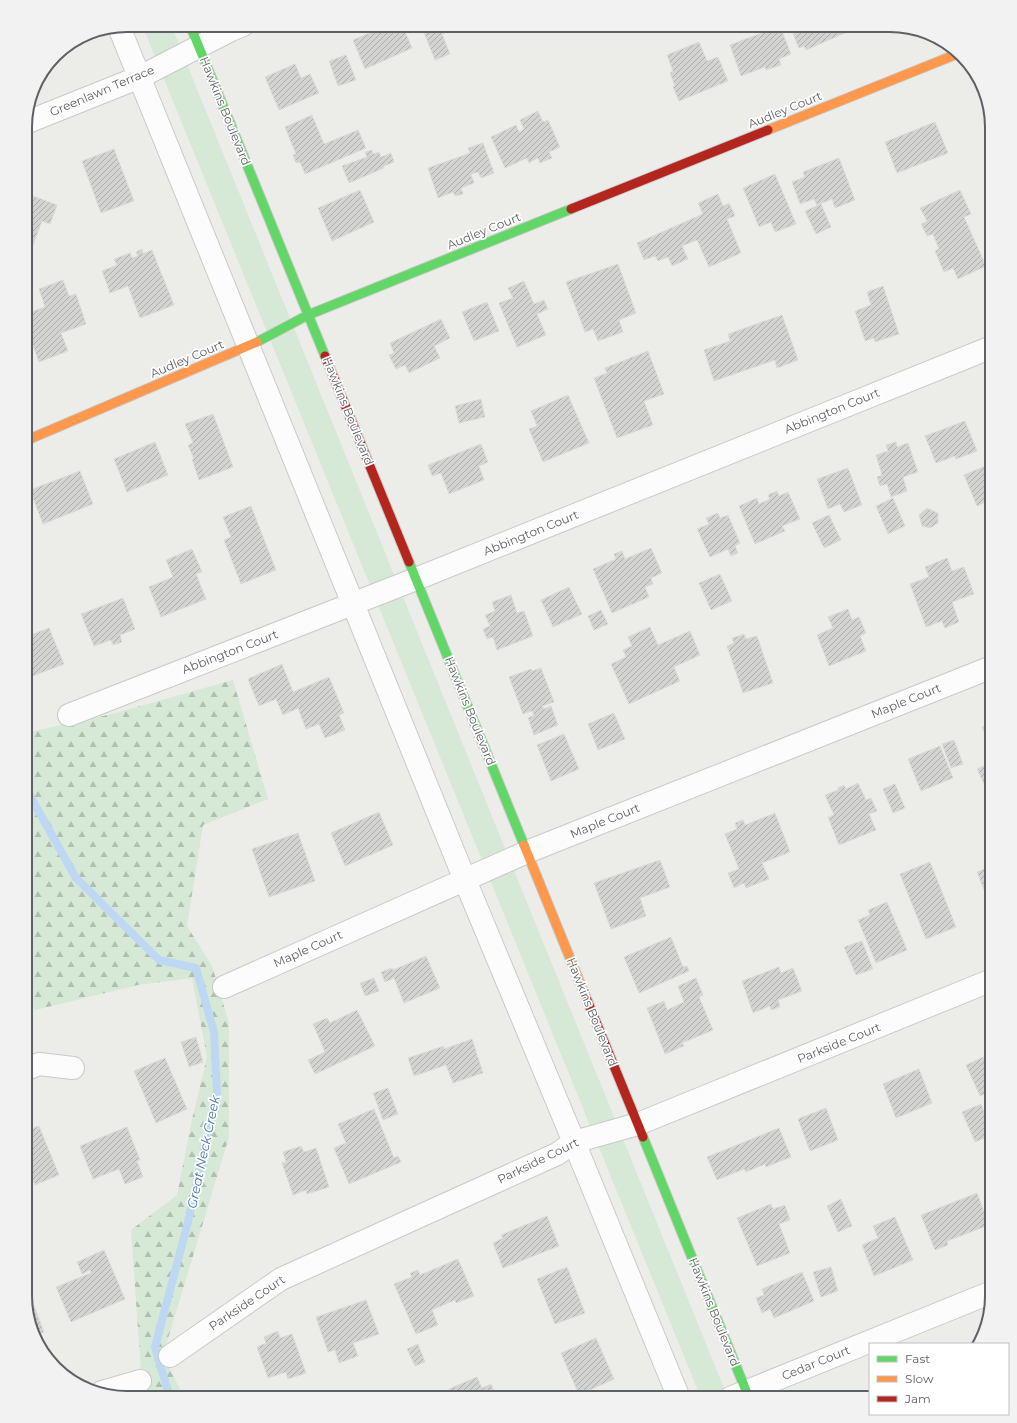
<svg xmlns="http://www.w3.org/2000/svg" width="1017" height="1423" font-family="Montserrat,sans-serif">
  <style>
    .forest { fill: url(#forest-firs) }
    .green { fill: #d6e8d6 }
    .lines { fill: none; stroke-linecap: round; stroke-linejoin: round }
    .stream { stroke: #bed8f4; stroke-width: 8 }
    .building { fill: url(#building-hatch); stroke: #dcdbd7 }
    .street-casing { stroke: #c9cac9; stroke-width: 24 }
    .fast-casing { stroke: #c8c8c8; stroke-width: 11 }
    .slow-casing { stroke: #c8c8c8; stroke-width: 11 }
    .jam-casing { stroke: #c8c8c8; stroke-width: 11 }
    .street { stroke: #fcfcfc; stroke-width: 22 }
    .fast { stroke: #63d668; stroke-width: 9 }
    .slow { stroke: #ff974d; stroke-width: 9 }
    .jam { stroke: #b3261e; stroke-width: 9 }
    .labels { text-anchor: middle; stroke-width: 3.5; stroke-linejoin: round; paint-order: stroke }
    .street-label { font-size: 12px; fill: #5d6065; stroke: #fff }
    .water-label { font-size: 13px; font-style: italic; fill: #4c75b2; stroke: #fff }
    .rim { fill: none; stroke: #5d6065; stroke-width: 2 }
  </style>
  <defs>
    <pattern id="forest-firs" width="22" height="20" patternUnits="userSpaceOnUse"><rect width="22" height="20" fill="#d6e8d6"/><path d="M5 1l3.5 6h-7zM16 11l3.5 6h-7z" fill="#b1bfb1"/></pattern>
    <pattern id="building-hatch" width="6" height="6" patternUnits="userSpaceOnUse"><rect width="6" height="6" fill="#d3d3d1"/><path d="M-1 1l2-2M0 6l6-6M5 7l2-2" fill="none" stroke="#aeafad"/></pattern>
  </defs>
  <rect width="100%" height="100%" fill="#ecece8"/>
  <!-- forest -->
  <path class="forest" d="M233,680L268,799L203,825L187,926L212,966L229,1023V1137L163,1355L184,1398H153L141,1371L131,1230L177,1195L192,1119L207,1057L192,978L138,985L35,1010L25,988V733L112,714Z"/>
  <!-- green -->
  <path class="green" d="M142,25H171L728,1398H701Z"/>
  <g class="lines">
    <!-- stream -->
    <path class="stream" d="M25,787L76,878L159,960L196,968L214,1032L217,1093L187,1226L155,1347L170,1398"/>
  </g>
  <!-- building -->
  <path class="building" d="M380,25H402L412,48L365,69L353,40L379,29L378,26Z
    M421,25H463L442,34L450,54L435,60Z
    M489,25H506V26L491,32Z
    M795,25H863L806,50L804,46L799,48L793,34L798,32Z
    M780,26L791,54L779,59L781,65L766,70L765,67L741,76L730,45Z
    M699,42L707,61L718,57L728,81L679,101L673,87L675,86L670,73L673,71L667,55Z
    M346,55L356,80L338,86L329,61Z
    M295,64L301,78L310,74L319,93L279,110L265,77Z
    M538,111L543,122L548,120L560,147L549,152L552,158L540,163L538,158L529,163L527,158L505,168L491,137L516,125L519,132L524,129L520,120Z
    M312,115L324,144L358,130L366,148L305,174L300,162L296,163L293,155L296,154L285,127Z
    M935,122L948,153L897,173L885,142Z
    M483,143L494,173L481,178L478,172L471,174L474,183L461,188L463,194L455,196L453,192L438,198L428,168L470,153L468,148Z
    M114,149L134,201L101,213L82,161Z
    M372,150L373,154L379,152L381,157L391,153L394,162L384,166V168L349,183L342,166L367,157L365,152Z
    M839,158L855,200L835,208L832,199L817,205L814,199L800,204L792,182L805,177L803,172Z
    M775,174L796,224L775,232L771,222L759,227L743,188Z
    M360,190L374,222L332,241L318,208Z
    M960,190L971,214L964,217L986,266L958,279L953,268L944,272L935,251L939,249L933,234L927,236L921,224L927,221L920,208Z
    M25,193L57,205L50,224L42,221L25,266Z
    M718,194L723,206L729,203L735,216L727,219L741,253L709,267L697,240L682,246L688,259L672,266L668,257L658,261L655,256L644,260L637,243L703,214L698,203Z
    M821,204L831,227L816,234L805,211Z
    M142,249L143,254L152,250L174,305L140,318L128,286L110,293L102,271L117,265L114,259L130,253L132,258L138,256L136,252Z
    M618,264L636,313L619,320L623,332L598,341L593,329L585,332L566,282Z
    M63,280L69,296L76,294L86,324L61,333L68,351L39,362L25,324V314L45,307L39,289Z
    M524,281L534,304L544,300L548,309L537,314L546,335L517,347L499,303L513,298L508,288Z
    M883,286L899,334L875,342L874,338L865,341L855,311L871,305L867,292Z
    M487,302L499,331L474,341L462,312Z
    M782,315L798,360L777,368L775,360L714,381L704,350L730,341L728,334Z
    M441,319L450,338L434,346L440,358L409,373L405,365L396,369L389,355L394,353L390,343Z
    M648,351L664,394L644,401L653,425L617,438L594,378L607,373L605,368Z
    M568,395L589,443L543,462L529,429L537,426L531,411Z
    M481,399L485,417L459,423L455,406Z
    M213,414L233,467L199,480L192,459H194L188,445L193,443L185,424Z
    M965,421L977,451L956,459L955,456L936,463L925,436Z
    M155,442L168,475L127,492L114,459Z
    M896,442L897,447L908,443L918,472L903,477L907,491L891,497L887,484L880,486L877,477L882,475L876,455L888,451L886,445Z
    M481,444L488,462L479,466L484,480L449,494L441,473L432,476L428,465Z
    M992,463V499L977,506L964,475Z
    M848,468L862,505L844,512L840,504L828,509L817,479Z
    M80,471L93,504L43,524L30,490Z
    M777,491L779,496L788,492L800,519L782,526L785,531L755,544L739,506L757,498L759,504L770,499L768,495Z
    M893,498L905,526L888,534L876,506Z
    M251,506L276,570L241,584L224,540L231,537L223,517Z
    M927,508L938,513V523L930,528L922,526L919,515Z
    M718,513L720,518L728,515L740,543L735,546L738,553L731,556L728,549L710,557L697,529L709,524L706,518Z
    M829,515L841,540L824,548L812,523Z
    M25,525L30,531L25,535Z
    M651,548L662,573L651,578L653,584L645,587L649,597L612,613L593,569L616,559L614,554L622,551L625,559Z
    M192,549L202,572L196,574L206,599L161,617L149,587L173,577L166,560Z
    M947,558L952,571L964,567L974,594L952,602L959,622L945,628L942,621L926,627L910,584L929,577L925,567Z
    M720,574L732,601L711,610L699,583Z
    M569,587L582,614L553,627L541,600Z
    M511,595L517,613L524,611L533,636L497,650L493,637L487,639L483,629L490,626L485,615L495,611L492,602Z
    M123,598L135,629L120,635L122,642L113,645L111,640L94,646L81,614Z
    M848,609L852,620L859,617L866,633L860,636L866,651L829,666L817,635L833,628L828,617Z
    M601,610L608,624L594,630L588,616Z
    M28,621L33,634L49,628L64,664L25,679V622Z
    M650,627L658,645L690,631L700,655L674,667L680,681L629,704L611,664L626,657L623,650L632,646L628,637Z
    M744,634L746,639L757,636L773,683L743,693L727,646L734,643L732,638Z
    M282,664L293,692L329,677L344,713L339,715L345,730L325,738L319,724L306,729L298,708L283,715L276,699L259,706L248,679Z
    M541,668L554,702L542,706L544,709L551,706L558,725L534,735L528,718L534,715L532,711L523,714L509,677L531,669L532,671Z
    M614,713L625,739L598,750L588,724Z
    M992,723V750L982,727Z
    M564,734L579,769L551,781L537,745Z
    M954,740L963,764L951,768L942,744Z
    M940,746L953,778L921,791L908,759Z
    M992,762V790L988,792L977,769Z
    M858,783L866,800L871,798L877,811L869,814L876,830L839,845L828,817L834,815L825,795L838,790V788L844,785L846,789Z
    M895,784L905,808L893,813L883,789Z
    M379,812L393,845L345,866L331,833Z
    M775,813L790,852L762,863L769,879L746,888L744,883L734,888L728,873L739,869L725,834L737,829L735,823L743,820L745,825Z
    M298,833L315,881L269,897L252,849Z
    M660,860L670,887L640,898L646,916L611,929L594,883Z
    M930,862L956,927L926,939L900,874Z
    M992,866V902L989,903L977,872Z
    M887,902L907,950L876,963L858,920L870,915L868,910Z
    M671,937L683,967L687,966L689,971L639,993L624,957Z
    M862,941L873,969L856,975L844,947Z
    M426,956L440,988L404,1003L394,978L385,982L381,972L392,968L393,970Z
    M779,967L781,973L793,968L802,991L778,1000L780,1007L771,1010L770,1006L753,1013L742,981Z
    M374,978L379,991L365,996L360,983Z
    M696,978L703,995L699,997L713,1030L682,1043L684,1046L665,1054L647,1008L664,1001L667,1010L684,1002L678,986Z
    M357,1010L375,1046L315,1074L308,1060L325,1052L313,1024L327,1018L330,1023Z
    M196,1037L203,1062L189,1067L181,1042Z
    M472,1039L483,1073L453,1083L446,1065L414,1076L408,1058L444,1046V1049Z
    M992,1053V1091L980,1096L966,1065Z
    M165,1058L187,1109L156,1123L134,1071Z
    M919,1069L932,1103L896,1118L883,1084Z
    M388,1088L398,1114L383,1120L373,1093Z
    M981,1104L991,1128L985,1130L987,1137L975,1142L962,1112Z
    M826,1108L838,1140L810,1151L798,1119Z
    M374,1109L394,1158L398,1156L401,1162L349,1184L334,1148L346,1143L338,1124Z
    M39,1126L59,1175L35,1185L33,1180L25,1183V1131Z
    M127,1127L140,1160L137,1161L143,1177L125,1184L119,1169L93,1179L80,1146Z
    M779,1128L791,1157L766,1167L765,1164L746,1172L744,1169L717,1180L707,1157Z
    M301,1146L304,1152L316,1148L329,1187L307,1194L306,1190L293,1195L282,1163L286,1162L283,1152Z
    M977,1193L989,1225L947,1241L948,1245L935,1250L921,1215Z
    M841,1199L852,1226L838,1232L827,1206Z
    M771,1204L773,1209L785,1205L790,1220L779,1224L790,1253L757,1266L737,1218Z
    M547,1216L559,1246L503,1268L493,1243L503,1238L501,1235Z
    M895,1217L913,1260L874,1276L862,1245L878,1238L873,1226Z
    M104,1250L125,1299L71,1322L56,1287L91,1273L90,1270L82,1274L77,1262Z
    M458,1259L474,1296L456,1303L455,1300L432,1310L438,1325L416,1334L394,1284L412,1277L410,1273L418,1270L420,1275Z
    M567,1267L585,1313L555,1324L537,1279Z
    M831,1267L838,1291L821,1297L813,1272Z
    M802,1272L814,1301L774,1318L770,1309L762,1313L756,1298L764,1295L762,1289Z
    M25,1282L44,1332L36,1335L25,1296Z
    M366,1300L379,1334L353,1343L358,1356L339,1363L335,1350L328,1352L316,1317Z
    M278,1331L280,1338L292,1334L306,1373L288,1379L286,1372L268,1378L257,1347L266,1343L264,1337Z
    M596,1338L614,1379L579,1395L561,1353Z
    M418,1344L425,1362L415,1366L407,1349Z
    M477,1377L482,1388L491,1384L497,1398H453L449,1389Z"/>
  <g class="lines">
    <!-- street casing -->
    <g class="street-casing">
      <path id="street" d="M119,27L465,880L574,1142L679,1398
        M25,123L140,77L231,30L243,25
        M69,715L416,579L992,347
        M224,987L527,852L992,667
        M25,1070L39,1064L73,1068
        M170,1356L281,1279L557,1154L574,1142L638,1124L992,980
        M102,1392L140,1381
        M730,1398L992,1292"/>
    </g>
    <!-- fast casing -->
    <g class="fast-casing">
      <path id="fast" d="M190,25L325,356
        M257,342L308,315L571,209
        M409,562L524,845
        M643,1137L749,1398"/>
    </g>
    <!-- slow casing -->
    <g class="slow-casing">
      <path id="slow" d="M768,130L957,54
        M25,441L257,342
        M524,845L587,1000"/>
    </g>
    <!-- jam casing -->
    <g class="jam-casing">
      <path id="jam" d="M571,209L768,130
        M325,356L409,562
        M587,1000L643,1137"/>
    </g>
    <!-- street -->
    <use href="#street" class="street"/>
    <!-- fast -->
    <use href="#fast" class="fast"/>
    <!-- slow -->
    <use href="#slow" class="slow"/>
    <!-- jam -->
    <use href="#jam" class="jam"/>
  </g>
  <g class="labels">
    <!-- street labels -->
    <g class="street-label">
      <text transform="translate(102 91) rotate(-23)" y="4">Greenlawn Terrace</text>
      <text transform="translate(785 110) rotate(-22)" y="4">Audley Court</text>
      <text transform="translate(225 111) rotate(68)" y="4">Hawkins Boulevard</text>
      <text transform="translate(484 231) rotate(-22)" y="4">Audley Court</text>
      <text transform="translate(187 359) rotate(-23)" y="4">Audley Court</text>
      <text transform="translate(348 411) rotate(68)" y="4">Hawkins Boulevard</text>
      <text transform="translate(832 411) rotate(-22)" y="4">Abbington Court</text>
      <text transform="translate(531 533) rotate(-22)" y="4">Abbington Court</text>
      <text transform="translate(230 652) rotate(-21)" y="4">Abbington Court</text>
      <text transform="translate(906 701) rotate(-22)" y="4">Maple Court</text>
      <text transform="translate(470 711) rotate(68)" y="4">Hawkins Boulevard</text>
      <text transform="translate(605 821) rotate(-22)" y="4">Maple Court</text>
      <text transform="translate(308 949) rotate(-24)" y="4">Maple Court</text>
      <text transform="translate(592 1012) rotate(68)" y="4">Hawkins Boulevard</text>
      <text transform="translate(839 1043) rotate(-22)" y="4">Parkside Court</text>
      <text transform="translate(538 1161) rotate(-26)" y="4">Parkside Court</text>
      <text transform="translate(247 1303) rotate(-34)" y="4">Parkside Court</text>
      <text transform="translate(714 1312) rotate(68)" y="4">Hawkins Boulevard</text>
      <text transform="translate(816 1363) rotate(-22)" y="4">Cedar Court</text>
    </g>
    <!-- water labels -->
    <g class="water-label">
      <text transform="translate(203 1152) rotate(-78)" y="5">Great Neck Creek</text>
    </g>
  </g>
  <!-- crop -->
  <path d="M0 0H1017V1423H0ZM127 32H890A95 95 0 0 1 985 127V1296A95 95 0 0 1 890 1391H127A95 95 0 0 1 32 1296V127A95 95 0 0 1 127 32Z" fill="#f2f2f3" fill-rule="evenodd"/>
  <path class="rim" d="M127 32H890A95 95 0 0 1 985 127V1296A95 95 0 0 1 890 1391H127A95 95 0 0 1 32 1296V127A95 95 0 0 1 127 32Z"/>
  <!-- legend -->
  <rect x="869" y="1343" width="140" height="72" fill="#ffffff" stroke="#bebfc1"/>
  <rect x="877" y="1356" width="20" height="6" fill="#63d668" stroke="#bebfc1"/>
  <text x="905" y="1363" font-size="12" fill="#5d6065">Fast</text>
  <rect x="877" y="1376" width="20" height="6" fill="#ff974d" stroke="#bebfc1"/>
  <text x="905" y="1383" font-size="12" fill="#5d6065">Slow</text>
  <rect x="877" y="1396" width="20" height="6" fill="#b3261e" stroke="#bebfc1"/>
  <text x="905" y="1403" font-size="12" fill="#5d6065">Jam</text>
</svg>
